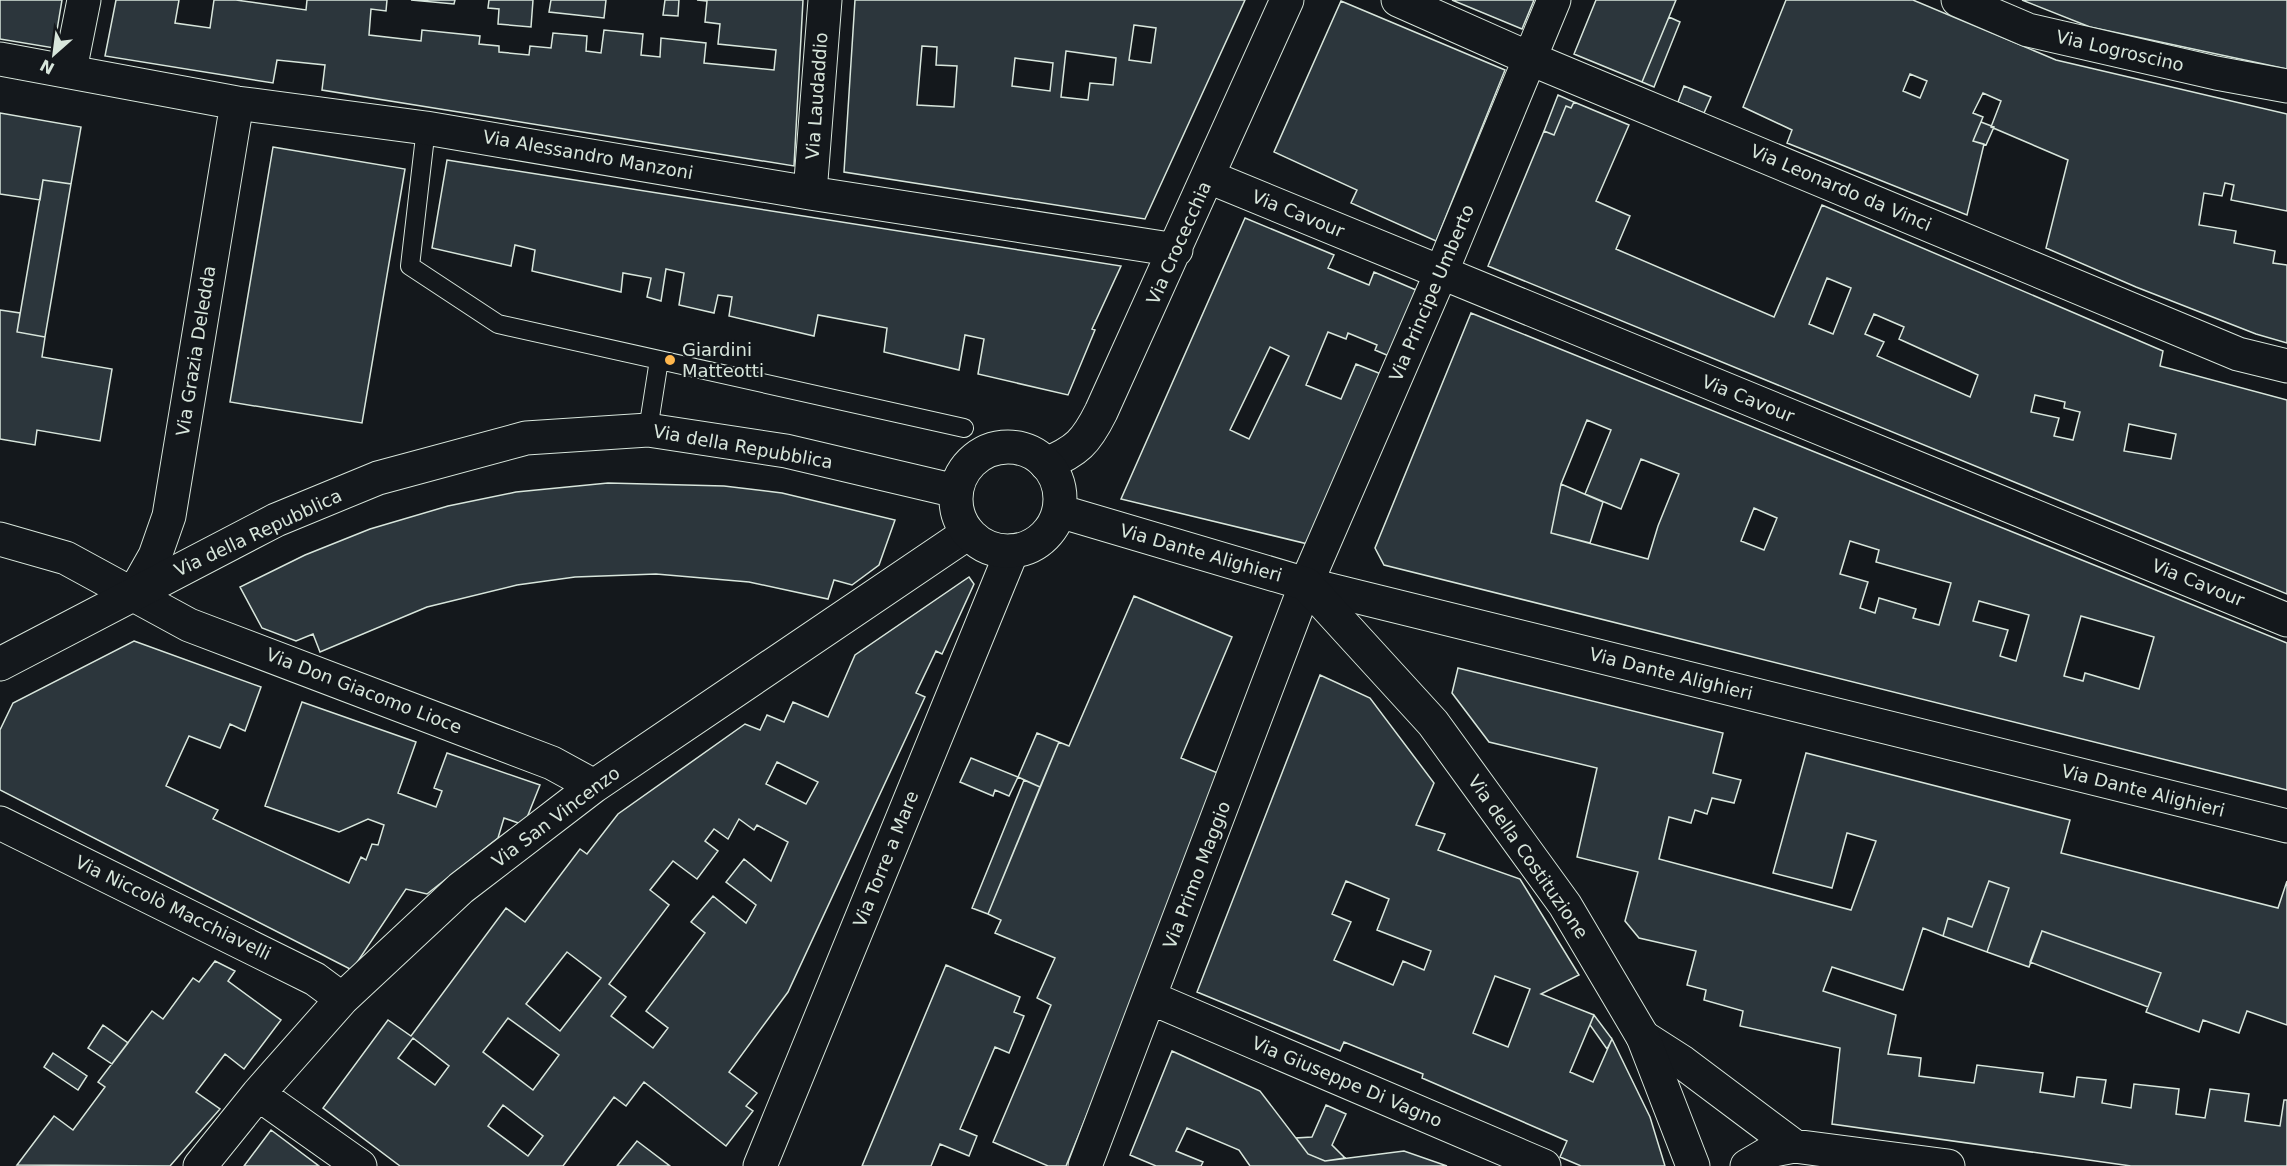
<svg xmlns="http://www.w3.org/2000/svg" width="2287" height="1166" font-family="'DejaVu Sans',sans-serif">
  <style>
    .building { fill: #2c363c; stroke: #d8e6dc; stroke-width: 1.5; fill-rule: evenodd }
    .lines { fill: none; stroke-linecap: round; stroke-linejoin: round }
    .service-casing { stroke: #d8e6dc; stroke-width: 20 }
    .minor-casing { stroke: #d8e6dc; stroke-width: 35 }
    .tertiary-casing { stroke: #d8e6dc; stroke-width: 35 }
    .service { stroke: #14181c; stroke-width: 18 }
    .minor { stroke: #14181c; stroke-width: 33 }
    .tertiary { stroke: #14181c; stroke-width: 33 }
    .poi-dot { fill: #ffb74d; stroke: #14181c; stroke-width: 2 }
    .labels { text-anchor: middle; stroke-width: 4.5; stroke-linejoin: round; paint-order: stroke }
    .street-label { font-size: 18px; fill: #d8e6dc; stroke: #14181c }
    .poi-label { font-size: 18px; fill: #d8e6dc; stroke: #14181c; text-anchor: start }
  </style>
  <rect width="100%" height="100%" fill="#14181c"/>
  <!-- building -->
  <path class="building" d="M0,0H62L54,48L0,39Z
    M116,0H179L175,23L210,28L214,0H236L306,10L307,0H387L386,11L371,9L369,35L421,41L422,30L480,36L479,44L499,46V52L529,55L530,46L551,48L553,33L587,36L586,51L601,53L604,30L643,34L641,55L660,57L661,38L706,43L704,63L774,70L776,50L718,44L720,24L705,22L707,1L697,0H803L794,166L322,90L325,65L277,60L273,83L105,56Z
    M411,0H455L454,4Z
    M489,0H533L531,27L498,24L499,9L488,8Z
    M551,0H606L604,18L549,12Z
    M665,0H679L678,16L663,15Z
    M855,0H1245L1145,219L844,172ZM1134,25L1156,28L1151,63L1129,60ZM922,46L937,47L936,65L957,66L954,107L917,105ZM1066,51L1116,58L1113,85L1090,83L1088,100L1061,97ZM1015,58L1053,63L1050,91L1012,86Z
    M1452,0H1534L1522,29Z
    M1596,0H1676L1642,82L1574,54Z
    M1786,0H1913L2056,60L2287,114V211L2231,200L2234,185L2225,183L2222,196L2204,193L2199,225L2236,231L2234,243L2275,251L2273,263L2287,265V343L2256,334L2136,287L2046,248L2068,160L1991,127L2001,101L1983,93L1973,113L1983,117L1973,141L1984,144L1967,215L1787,143L1792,130L1743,107ZM1910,74L1927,81L1920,98L1903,91Z
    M2022,0H2287V69L2090,27Z
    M1341,1L1505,70L1436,241L1351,203L1357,190L1274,152Z
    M1669,17L1680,22L1654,87L1642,82Z
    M1684,86L1711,97L1704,113L1678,102Z
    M1558,95L1574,102L1571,108L1566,106L1554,135L1544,131Z
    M1574,102L1629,125L1596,201L1630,216L1616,249L1774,317L1822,205L2163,351L2160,366L2287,400V594L1488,266L1544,131L1554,135L1566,106L1571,108ZM1827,278L1851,288L1833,334L1809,324ZM1874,314L1904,327L1899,339L1978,375L1970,397L1877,356L1884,342L1865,334ZM2035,395L2065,402L2064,408L2080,412L2073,440L2054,436L2059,418L2031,412ZM2129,424L2176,434L2171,459L2124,451Z
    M0,113L81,127L71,184L43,180L40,200L0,194Z
    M1981,122L1994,127L1986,145L1973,141Z
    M273,147L405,169L362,423L230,402Z
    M447,160L1121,266L1092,329L1095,330L1068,395L978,374L984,339L965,335L959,370L884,352L887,328L818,315L814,336L729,316L732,297L718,295L714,313L679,305L684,273L666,269L661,301L647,297L651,278L623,273L621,292L532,271L535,250L515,245L511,266L432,248Z
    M43,180L71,184L45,337L17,332Z
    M1245,218L1334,255L1328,268L1369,285L1374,272L1416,290L1389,356L1375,350L1377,345L1348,333L1346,339L1328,332L1306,385L1341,399L1356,364L1381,374L1312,545L1121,499ZM1270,347L1289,356L1249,439L1230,430Z
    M0,310L20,313L17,332L45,337L42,357L112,369L100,441L37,430L35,445L0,439Z
    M1471,313L2287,643V790L1384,565L1375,548ZM1587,420L1611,430L1585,494L1621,509L1641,459L1679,474L1658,526L1648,559L1551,533L1561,484ZM1754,508L1777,518L1764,550L1741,541ZM1850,541L1879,550L1876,562L1951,583L1939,625L1913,618L1916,609L1879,598L1875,613L1860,608L1868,582L1840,574ZM1979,601L2029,615L2016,661L2000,656L2008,630L1973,621ZM2081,616L2154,637L2139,689L2085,673L2083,681L2064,676Z
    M608,483L724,486L782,493L895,520L879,565L852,585L834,580L828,599L749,582L656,574L575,577L517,585L427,607L320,652L313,634L296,641L262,628L240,587L305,555L370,529L448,506L516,492Z
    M1561,484L1603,502L1590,543L1551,533Z
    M969,577L974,584L942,654L936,651L916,693L925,697L788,992L729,1072L757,1093L746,1106L753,1111L726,1146L644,1082L626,1106L614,1097L563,1166H400L323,1108L388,1020L411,1036L506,908L525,922L580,849L587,854L618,814L745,724L760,730L767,715L784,722L793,702L828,717L855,655ZM777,762L818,782L806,804L766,784ZM739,819L754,830L757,825L788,842L771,881L744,859L726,882L756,905L746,923L713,896L691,922L705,933L646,1011L668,1028L653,1048L611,1016L626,997L609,984L669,905L650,890L673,861L697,879L718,851L705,841L714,829L728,839ZM567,952L601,978L560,1031L526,1004ZM508,1018L559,1055L533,1090L483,1052ZM413,1038L449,1066L435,1085L398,1058ZM503,1105L543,1136L528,1156L488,1126Z
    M1134,596L1232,637L1181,758L1225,776L1066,1166H1048L993,1142L1051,1005L1037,998L1055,958L995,933L1001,920L988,914L1059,742L1069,746Z
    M134,641L261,687L245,731L230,724L220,748L189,736L166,786L218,810L213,819L349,883L361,857L366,860L372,844L378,845L384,825L368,819L339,832L265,806L302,702L416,742L398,793L436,807L442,791L434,788L447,753L540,785L524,825L504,818L498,838L427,894L406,889L352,970L0,790V730L13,703Z
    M1458,668L1723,733L1713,773L1741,780L1734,803L1712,798L1707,814L1695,810L1691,823L1669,817L1659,859L1851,910L1876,841L1847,833L1832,888L1773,873L1806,753L2070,820L2061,853L2278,908L2287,881V1025L2247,1011L2239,1033L2203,1020L2199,1032L2146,1012L2161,973L2042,931L2029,967L1987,952L2009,888L1989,881L1972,927L1948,918L1943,936L1923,928L1903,990L1832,967L1823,991L1896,1015L1888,1054L1921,1058L1919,1076L1974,1083L1977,1065L2043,1073L2040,1092L2074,1097L2077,1077L2106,1080L2102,1103L2131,1108L2134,1084L2179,1089L2176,1114L2205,1118L2210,1089L2249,1094L2245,1121L2280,1126L2284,1100H2287V1166H2131L1832,1124L1840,1048L1740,1026L1743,1011L1704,1000L1706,990L1687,985L1696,951L1639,938L1625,921L1638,872L1577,857L1597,768L1489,742L1452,693Z
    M1320,675L1370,698L1434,783L1416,825L1445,834L1438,850L1520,879L1579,975L1541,994L1594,1015L1570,1072L1593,1082L1612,1039L1650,1117L1665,1166H1581L1560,1157L1567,1141L1422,1078L1423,1074L1344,1042L1340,1051L1197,992ZM1346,881L1389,899L1377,930L1431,951L1424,970L1403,961L1393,985L1334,960L1351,922L1332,914ZM1495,976L1530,989L1508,1047L1473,1033Z
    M1037,733L1059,742L1040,787L1018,777Z
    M971,758L1018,777L1009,796L995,790L993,796L960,782Z
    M1024,780L1040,787L988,914L972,908Z
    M1989,881L2009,888L1987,952L1943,936L1948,918L1972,927Z
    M2042,931L2161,973L2148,1007L2030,962Z
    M215,961L235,971L228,981L281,1020L244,1069L225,1054L196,1092L220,1109L170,1166L17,1165L54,1116L73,1130L105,1087L98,1082L152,1011L163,1019L193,978L199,982Z
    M946,965L1020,997L1014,1012L1024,1016L1009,1053L995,1047L960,1129L977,1136L969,1156L940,1144L931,1166H862Z
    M1594,1015L1612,1039L1607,1049L1590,1025Z
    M103,1025L128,1043L112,1064L88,1048Z
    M1172,1051L1260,1091L1308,1154L1325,1161L1404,1151L1447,1166H1250L1239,1150L1187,1128L1176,1151L1203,1162L1201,1166H1156L1130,1155Z
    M53,1053L87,1076L78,1090L44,1067Z
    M1326,1105L1346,1114L1332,1145L1345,1158L1325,1161L1308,1154L1296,1138L1312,1137Z
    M271,1130L319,1166H244Z
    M637,1141L670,1166H617Z"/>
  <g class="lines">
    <!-- service casing -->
    <g class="service-casing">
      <path id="service" d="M426,128L410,266L498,324L964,428
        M648,430L659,360"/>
    </g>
    <!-- minor casing -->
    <g class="minor-casing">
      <path id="minor" d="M1398,0L1531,59L2238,354L2287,366
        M1958,0L2028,30L2216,73L2287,86
        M0,59L237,103L426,128L810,193L1176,250
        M70,70L84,0
        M1209,177L2287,620
        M810,193L825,0
        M1046,464C1077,451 1086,442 1101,412L1287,0
        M0,539L66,558L189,625L552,763L594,786
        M1306,584L2287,826
        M134,593L155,556L169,516L237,103
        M0,823L315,979L342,999
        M1151,998L1544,1166
        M1643,1037L1682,1062L1794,1146
        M258,1094L360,1166
        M200,1166L258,1094L342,999L461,888L594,786L968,533
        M760,1166L1012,551
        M1085,1166L1306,584L1441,273L1554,0
        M1747,1166L1774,1150L1794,1146L1948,1166"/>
    </g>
    <!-- tertiary casing -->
    <g class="tertiary-casing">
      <path id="tertiary" d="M956 499a52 52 0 1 1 104 0a52 52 0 1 1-104 0Z
        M1059,511L1306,584L1433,723L1565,905L1643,1037L1693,1166
        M0,664L276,520L378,478L526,438L648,430L786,451L956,491"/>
    </g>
    <!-- service -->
    <use href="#service" class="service"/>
    <!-- minor -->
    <use href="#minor" class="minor"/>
    <!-- tertiary -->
    <use href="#tertiary" class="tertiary"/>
  </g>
  <!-- markers -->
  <circle class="poi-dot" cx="670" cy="360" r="6"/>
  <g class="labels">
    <!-- street labels -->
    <g class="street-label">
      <text transform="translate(2120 51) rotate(13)" y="6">Via Logroscino</text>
      <text transform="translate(817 96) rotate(-86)" y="6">Via Laudaddio</text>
      <text transform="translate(588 155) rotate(10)" y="6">Via Alessandro Manzoni</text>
      <text transform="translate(1841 188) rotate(23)" y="6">Via Leonardo da Vinci</text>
      <text transform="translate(1298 214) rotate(22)" y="6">Via Cavour</text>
      <text transform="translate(1179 243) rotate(-66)" y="6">Via Crocecchia</text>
      <text transform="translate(1432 293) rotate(-67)" y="6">Via Principe Umberto</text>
      <text transform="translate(196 351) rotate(-81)" y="6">Via Grazia Deledda</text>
      <text transform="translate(1748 399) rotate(22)" y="6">Via Cavour</text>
      <text transform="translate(743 447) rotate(10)" y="6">Via della Repubblica</text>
      <text transform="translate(258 533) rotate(-25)" y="6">Via della Repubblica</text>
      <text transform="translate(1201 553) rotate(16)" y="6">Via Dante Alighieri</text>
      <text transform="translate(2198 583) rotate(22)" y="6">Via Cavour</text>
      <text transform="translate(1671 674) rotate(14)" y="6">Via Dante Alighieri</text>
      <text transform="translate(364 691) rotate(21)" y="6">Via Don Giacomo Lioce</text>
      <text transform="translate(2143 791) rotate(14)" y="6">Via Dante Alighieri</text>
      <text transform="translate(556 817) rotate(-37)" y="6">Via San Vincenzo</text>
      <text transform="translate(1528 857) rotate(55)" y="6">Via della Costituzione</text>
      <text transform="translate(886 859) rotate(-68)" y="6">Via Torre a Mare</text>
      <text transform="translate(1197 875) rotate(-69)" y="6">Via Primo Maggio</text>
      <text transform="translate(173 908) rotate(26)" y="6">Via Niccolò Macchiavelli</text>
      <text transform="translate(1347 1082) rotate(23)" y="6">Via Giuseppe Di Vagno</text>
    </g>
    <!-- poi labels -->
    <g class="poi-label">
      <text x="682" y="356">Giardini<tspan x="682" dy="21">Matteotti</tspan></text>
    </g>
  </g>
  <!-- north arrow -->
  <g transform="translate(54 54) rotate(208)" stroke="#14181c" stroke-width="4.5" paint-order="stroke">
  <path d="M0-4.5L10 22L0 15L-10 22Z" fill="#d8e6dc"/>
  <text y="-9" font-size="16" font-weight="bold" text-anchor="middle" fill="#d8e6dc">N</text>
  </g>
</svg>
